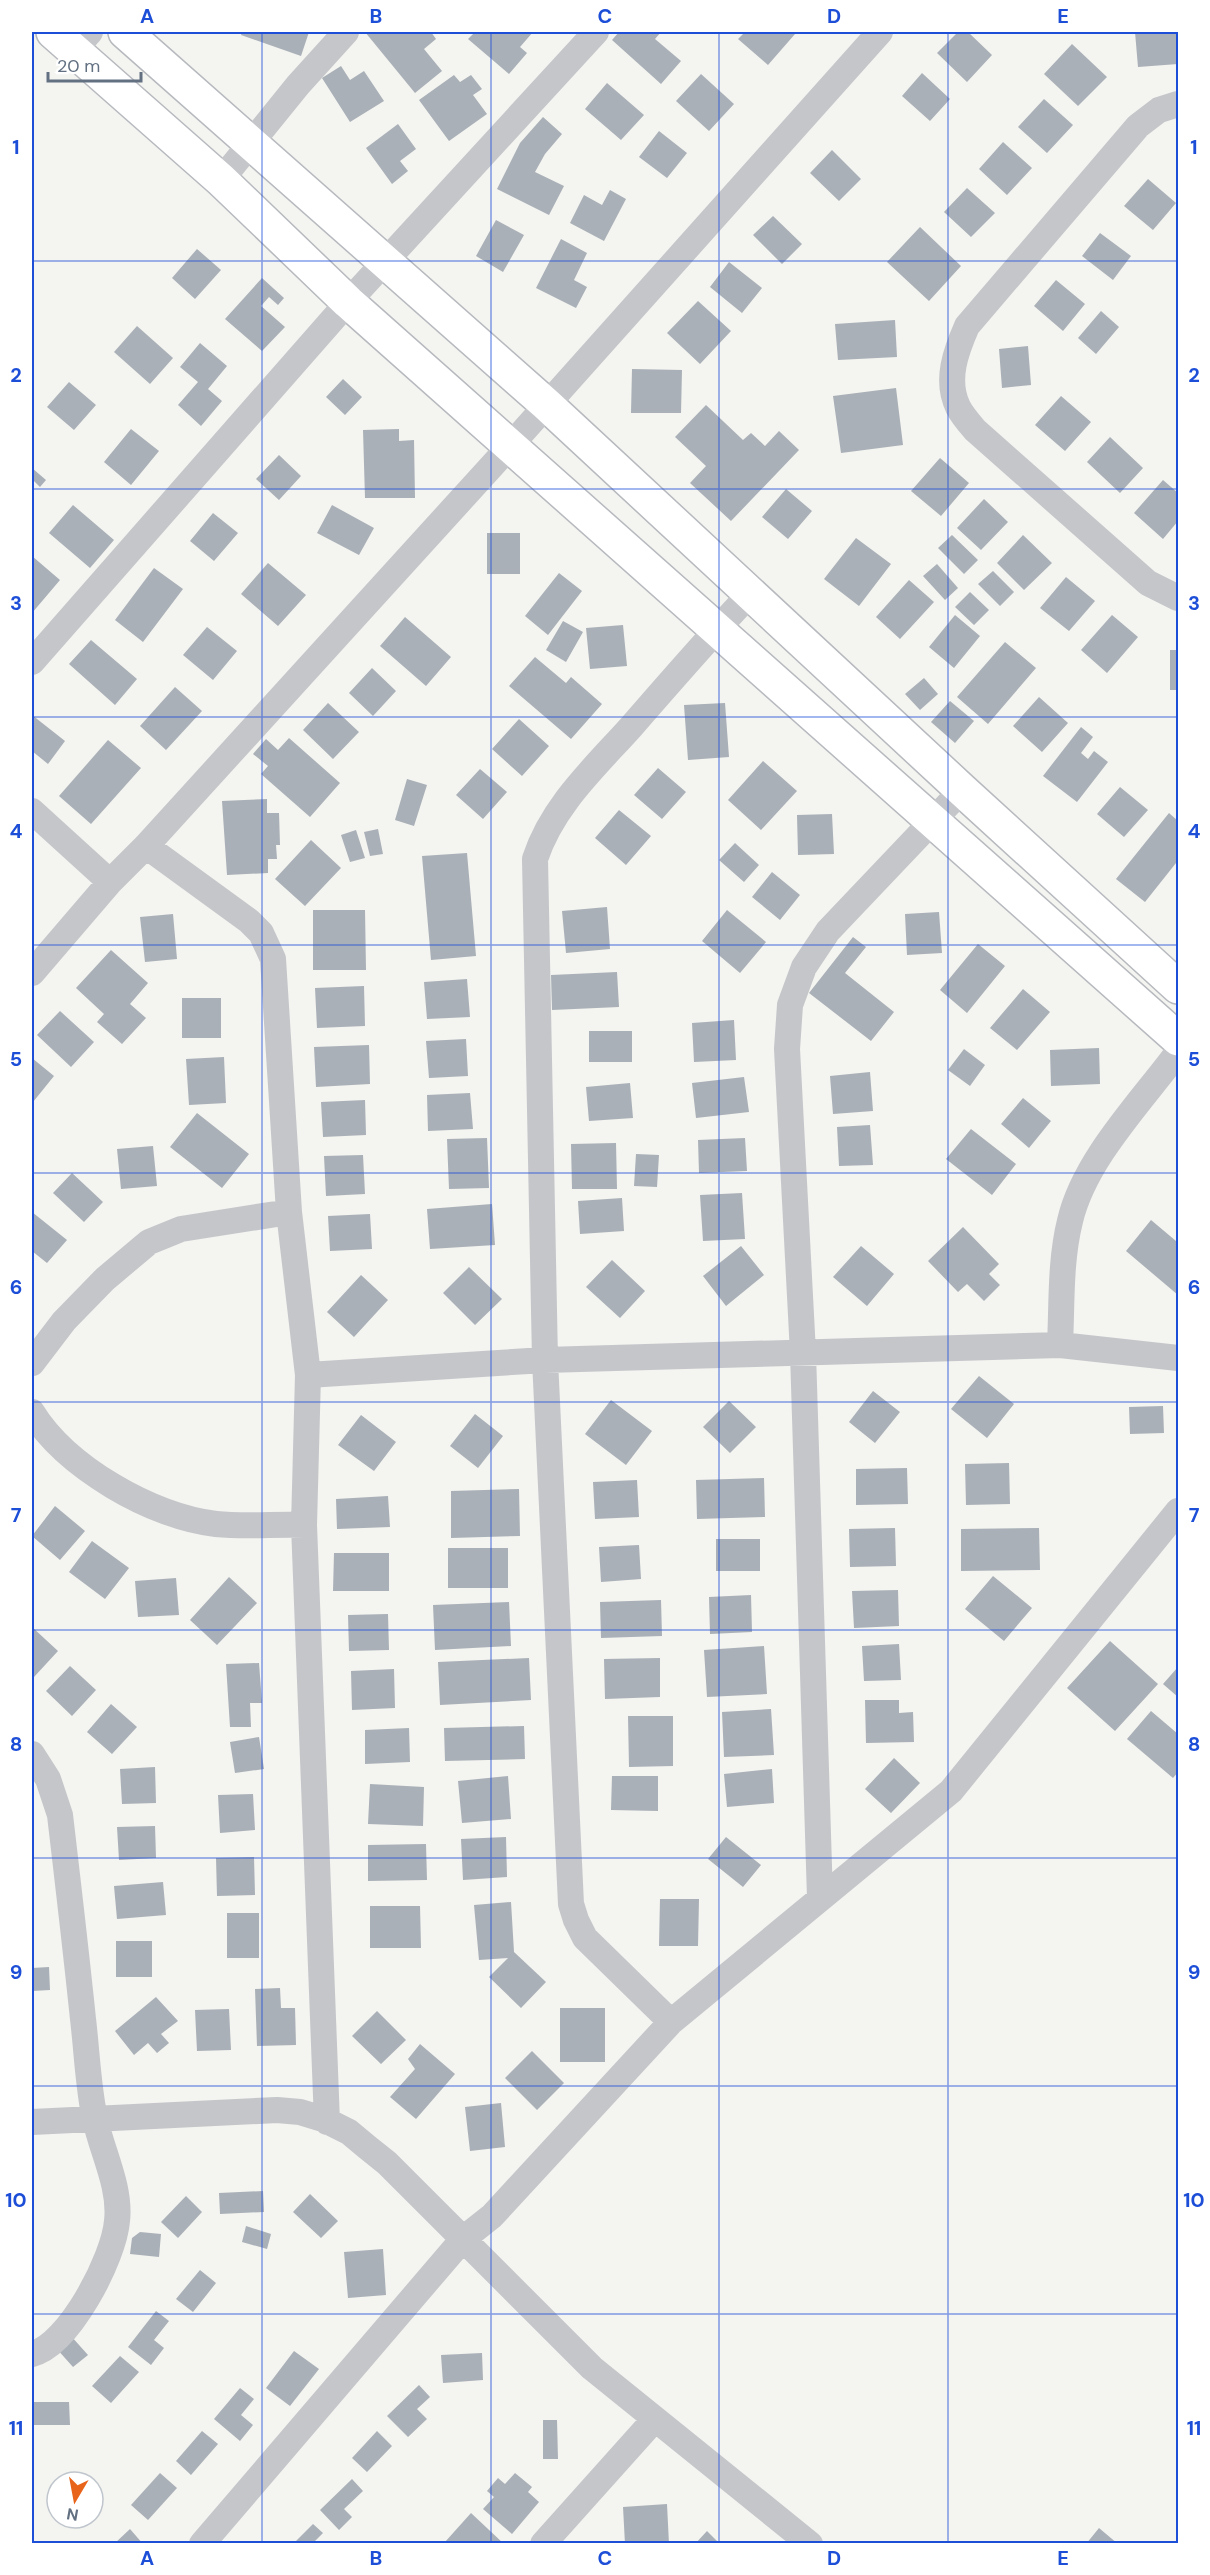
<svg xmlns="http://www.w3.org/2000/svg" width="1210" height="2575" font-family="'DM Sans',sans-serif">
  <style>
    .building { fill: #a9b0b7 }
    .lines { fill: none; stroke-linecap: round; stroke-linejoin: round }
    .secondary-casing { stroke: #b6b9be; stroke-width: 36 }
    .street { stroke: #c4c6ca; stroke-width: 26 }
    .secondary { stroke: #fff; stroke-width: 33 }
    .grid { fill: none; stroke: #1d4ed8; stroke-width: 1.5; stroke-opacity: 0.55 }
    .neatline { fill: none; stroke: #1d4ed8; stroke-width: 2 }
    .grid-label { font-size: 20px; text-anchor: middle; font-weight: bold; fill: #1d4ed8 }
  </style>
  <rect width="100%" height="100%" fill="#f4f4f0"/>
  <!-- building -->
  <path class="building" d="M242,32H309L301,56L241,35Z
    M365,32H412L414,33L431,32L436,39L424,49L442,71L415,93Z
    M475,32H533L520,47L527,53L509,74L468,39Z
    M619,32H661L655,39L681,61L661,84L612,40Z
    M745,32H792L795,34L768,65L738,39Z
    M958,32H968L992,55L967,82L937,53Z
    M1135,32H1177L1178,64L1138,67Z
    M1072,44L1107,77L1078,106L1044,74Z
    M341,66L350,80L364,71L384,101L350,122L322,78Z
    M922,73L950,99L930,121L902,96Z
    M701,74L734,104L709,131L676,101Z
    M454,75L460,82L471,75L482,89L473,95L487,114L449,141L419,100Z
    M607,83L644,115L621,140L585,109Z
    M1044,99L1073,125L1047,153L1018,127Z
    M543,117L562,134L545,154L535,172L564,186L549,215L497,189L520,143Z
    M398,124L416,149L400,161L408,171L392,184L366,148Z
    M659,131L687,153L667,178L639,157Z
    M1003,142L1032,168L1007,195L979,169Z
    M832,150L861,179L839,201L810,173Z
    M1148,179L1176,203L1153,230L1124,206Z
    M967,188L995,213L971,237L944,212Z
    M610,190L626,199L604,241L570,223L584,195L602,205Z
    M773,216L802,244L782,264L753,235Z
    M496,220L524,235L503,272L476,256Z
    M920,227L961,266L929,301L887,262Z
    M1100,233L1131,256L1113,280L1082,256Z
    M561,239L587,253L574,280L587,287L576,308L536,288Z
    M197,249L221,270L195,299L172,278Z
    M729,262L762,288L742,313L710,287Z
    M262,278L284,298L278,305L269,297L261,306L285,327L262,351L225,319Z
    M1056,280L1085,304L1063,331L1034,306Z
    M698,301L731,331L700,364L667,333Z
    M1101,311L1119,327L1096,354L1078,338Z
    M895,320L897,357L838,360L835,324Z
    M137,326L173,358L150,384L114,352Z
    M200,343L227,366L208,389L222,401L201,426L178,405L198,382L180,367Z
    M1028,346L1031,385L1002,388L999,349Z
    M632,369L682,370L681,413H631Z
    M343,379L362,397L345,415L326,397Z
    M69,382L96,405L74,430L47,407Z
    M896,388L903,445L841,453L833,396Z
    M1061,396L1091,422L1065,451L1035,425Z
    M706,405L743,440L751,433L765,446L779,431L799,450L731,521L690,483L706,466L675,437Z
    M131,429L159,451L131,485L104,462Z
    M399,429V441L414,440L415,498H365L363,430Z
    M1110,437L1143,468L1120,493L1087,462Z
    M279,455L301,476L279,500L256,479Z
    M940,458L969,483L941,516L911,491Z
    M32,468L46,480L40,487L33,480L32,482Z
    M1163,480L1178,493V521L1163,539L1134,513Z
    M786,489L812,511L788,539L762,517Z
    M984,499L1008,522L981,550L957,528Z
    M73,505L114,540L90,568L49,533Z
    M332,505L374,528L359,555L317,533Z
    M213,513L238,533L214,561L190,541Z
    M487,533H520V574H487Z
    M952,535L978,560L964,574L938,548Z
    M1023,535L1052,563L1024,590L997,563Z
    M856,538L891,564L859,606L824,579Z
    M32,556L60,580L32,613Z
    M268,563L306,595L278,626L241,594Z
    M937,564L958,588L945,600L923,576Z
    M154,568L183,589L143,642L115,620Z
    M993,571L1014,592L1000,606L978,584Z
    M559,573L582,591L548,635L525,616Z
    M1066,577L1095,601L1069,631L1040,608Z
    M909,580L934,602L900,639L876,617Z
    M970,592L989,610L974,625L955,607Z
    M955,615L980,636L954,668L929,647Z
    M1112,615L1138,637L1107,673L1081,650Z
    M405,617L451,657L426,686L380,646Z
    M563,621L583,632L566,662L546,650Z
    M623,625L627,666L590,669L586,628Z
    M207,627L237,651L213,680L183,655Z
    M91,640L137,679L115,705L69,664Z
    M1005,642L1036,668L988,724L957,697Z
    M1170,650H1178V690H1170Z
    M535,657L566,683L571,677L602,704L571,739L509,686Z
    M372,668L396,691L373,716L349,693Z
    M924,678L938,694L920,710L905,694Z
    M175,687L202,711L166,750L140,726Z
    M1039,697L1068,723L1042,752L1013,726Z
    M950,701L974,721L955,743L931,722Z
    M328,703L359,732L333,759L303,730Z
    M725,703L729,757L688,760L684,705Z
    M32,715L65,741L48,764L32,751Z
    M519,719L549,746L522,776L492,749Z
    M1081,727L1093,737L1081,753L1088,759L1094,751L1108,762L1077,802L1043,776Z
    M289,738L340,783L310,817L261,774L268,766L253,754L266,739L278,750Z
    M108,740L141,768L91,824L59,796Z
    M763,761L797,791L761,830L728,800Z
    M658,768L686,792L662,819L634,795Z
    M480,769L507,792L483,819L456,795Z
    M407,779L427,785L414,826L395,820Z
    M1120,787L1148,810L1124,837L1097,814Z
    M267,799V813H279L280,845H276L277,859H268V873L227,875L222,801Z
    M619,810L651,836L626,865L595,838Z
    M1169,813L1178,821V865L1176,863L1145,902L1116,879Z
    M832,814L834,854L798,855L797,815Z
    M378,829L383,854L370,856L364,832Z
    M356,830L365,858L350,862L341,835Z
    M311,840L341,868L305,906L275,879Z
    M735,843L759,865L744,882L719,860Z
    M467,853L476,956L431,960L422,856Z
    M772,872L800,895L780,920L752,897Z
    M607,907L610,949L566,953L562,911Z
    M313,910H365L366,970H313Z
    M727,910L766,942L740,973L702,941Z
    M939,912L942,953L907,955L905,914Z
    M173,914L177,959L145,962L140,917Z
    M853,937L866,947L845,973L894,1012L871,1041L809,993Z
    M978,944L1005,966L967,1013L940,990Z
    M111,950L148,983L130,1004L146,1018L122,1044L97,1022L104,1014L76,988Z
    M617,972L619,1007L552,1010L551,975Z
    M467,979L470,1017L427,1019L424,982Z
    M364,986L365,1026L317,1028L315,988Z
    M1023,989L1050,1012L1017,1050L990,1028Z
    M182,998H221V1038H182Z
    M60,1011L94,1042L71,1067L37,1035Z
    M734,1020L736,1060L694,1062L692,1023Z
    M589,1031H632V1062H589Z
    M466,1039L468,1076L429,1078L426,1041Z
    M369,1045L370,1084L316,1087L314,1047Z
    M1099,1048L1100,1084L1051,1086L1050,1050Z
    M964,1049L985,1065L970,1086L948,1070Z
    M224,1057L226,1103L189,1105L186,1059Z
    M32,1058L54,1076L33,1102L32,1100Z
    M870,1072L873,1111L833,1114L830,1076Z
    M744,1077L749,1112L696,1118L692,1083Z
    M630,1083L633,1118L589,1121L586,1087Z
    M470,1093L473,1129L428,1131L427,1095Z
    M1023,1098L1051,1121L1029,1148L1001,1124Z
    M365,1100L366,1135L323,1137L321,1102Z
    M197,1113L249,1154L222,1188L170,1147Z
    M870,1125L873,1165L839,1166L837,1127Z
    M971,1129L1016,1164L992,1195L946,1159Z
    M487,1138L489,1188L449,1189L447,1139Z
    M745,1138L747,1171L699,1173L698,1140Z
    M616,1143L617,1189H572L571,1144Z
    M153,1146L157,1186L121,1189L117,1149Z
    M636,1154L659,1155L657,1187L634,1186Z
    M363,1155L365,1194L326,1196L324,1156Z
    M72,1173L103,1202L84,1222L53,1193Z
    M742,1193L745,1239L703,1241L700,1195Z
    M622,1198L624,1231L580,1234L578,1201Z
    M492,1204L495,1245L430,1249L427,1209Z
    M32,1212L67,1240L47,1263L32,1251Z
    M370,1214L372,1249L330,1251L328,1216Z
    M1151,1220L1176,1241L1178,1238V1295L1126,1251Z
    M963,1227L999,1264L989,1274L1000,1285L984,1301L967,1284L958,1292L928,1261Z
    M741,1246L764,1275L726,1306L703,1276Z
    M861,1246L894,1274L867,1306L833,1277Z
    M612,1260L645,1291L620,1318L586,1287Z
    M469,1267L502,1299L475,1325L443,1293Z
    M361,1275L388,1300L354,1337L327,1312Z
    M979,1376L1014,1404L987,1438L951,1409Z
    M873,1391L900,1412L875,1443L849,1422Z
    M611,1400L652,1431L626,1465L585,1434Z
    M729,1401L756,1427L730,1453L703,1427Z
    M1163,1406L1164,1433L1130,1434L1129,1407Z
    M475,1414L503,1436L478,1468L450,1446Z
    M361,1415L396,1442L374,1471L338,1445Z
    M1009,1463L1010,1504L966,1505L965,1464Z
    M907,1468L908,1504L856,1505V1469Z
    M764,1478L765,1517L697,1519L696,1480Z
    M637,1480L639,1517L595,1519L593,1482Z
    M519,1489L520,1536L451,1538V1491Z
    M388,1496L390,1527L337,1529L336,1499Z
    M55,1506L85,1531L60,1560L32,1536Z
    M895,1528L896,1566L850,1567L849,1529Z
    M1039,1528L1040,1570L961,1571V1529Z
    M716,1539H760V1571H716Z
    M92,1541L129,1568L105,1599L69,1572Z
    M639,1545L641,1579L601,1582L599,1547Z
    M448,1548H508V1588H448Z
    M334,1553H389V1591H333Z
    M993,1576L1032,1608L1004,1641L965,1609Z
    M229,1577L257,1603L217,1645L190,1620Z
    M176,1578L179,1615L138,1617L135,1581Z
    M898,1590L899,1626L854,1628L852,1591Z
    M751,1595L752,1632L710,1634L709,1597Z
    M661,1600L662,1636L601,1638L600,1602Z
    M509,1602L511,1646L435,1650L433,1605Z
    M388,1614L389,1650L349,1651L348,1615Z
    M32,1627L58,1651L34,1677L32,1675Z
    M1110,1641L1158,1684L1115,1731L1067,1688Z
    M899,1644L901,1680L864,1681L862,1646Z
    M764,1646L767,1694L707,1697L704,1650Z
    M529,1658L531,1700L440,1705L438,1662Z
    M660,1658V1697L605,1699L604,1659Z
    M259,1663L262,1703H250L251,1727H230L226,1664Z
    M70,1666L96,1690L72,1716L46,1691Z
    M1178,1667V1697L1163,1684Z
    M394,1669L395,1708L352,1710L351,1671Z
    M865,1700H899V1713L913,1712L914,1742L866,1743Z
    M111,1704L137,1727L112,1754L87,1732Z
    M771,1709L774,1755L724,1757L722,1712Z
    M1151,1711L1178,1734V1772L1173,1778L1127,1739Z
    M628,1716H673V1766L629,1767Z
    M524,1726L525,1759L445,1761L444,1728Z
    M409,1728L410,1762L365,1764V1730Z
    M259,1737L264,1769L235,1773L230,1742Z
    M894,1758L920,1783L891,1813L865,1789Z
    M155,1767L156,1803L122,1804L120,1769Z
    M772,1769L774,1803L727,1807L724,1774Z
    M508,1776L511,1819L462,1823L458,1781Z
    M612,1776H658V1811L611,1810Z
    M370,1784L424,1787L423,1826L368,1824Z
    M253,1794L255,1830L220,1833L218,1795Z
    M155,1826L156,1858L119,1860L117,1827Z
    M506,1837L507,1877L463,1880L461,1839Z
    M726,1837L761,1865L743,1887L708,1859Z
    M426,1844L427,1880L368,1881V1845Z
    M254,1857L255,1895L217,1896L216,1858Z
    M163,1882L166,1915L117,1919L114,1886Z
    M660,1899H699L698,1946H659Z
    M511,1902L514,1952L546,1982L521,2008L489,1977L508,1958L479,1960L474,1905Z
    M370,1906H420L421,1948H370Z
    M227,1913H259V1958H227Z
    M116,1941H152V1977H116Z
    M49,1967L50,1990L32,1991V1968Z
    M280,1988L281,2008H295L296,2045L257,2046L255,1989Z
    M156,1997L178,2021L161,2034L169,2043L157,2053L148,2043L134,2055L115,2031Z
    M560,2008H605V2062H560Z
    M229,2009L231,2050L197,2051L195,2010Z
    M377,2011L406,2040L381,2064L352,2036Z
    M420,2044L455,2074L416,2119L390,2097L415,2069L408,2059Z
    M532,2051L564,2083L537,2110L505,2078Z
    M501,2103L505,2147L470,2151L465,2107Z
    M263,2191L264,2212L220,2214L219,2193Z
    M310,2194L338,2221L321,2238L293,2212Z
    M186,2196L202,2212L178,2238L161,2222Z
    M246,2226L271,2234L267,2249L242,2242Z
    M140,2232L161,2234L159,2257L130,2254L132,2238Z
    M383,2249L386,2295L348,2298L344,2252Z
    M200,2270L216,2283L193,2312L176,2299Z
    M156,2311L169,2321L154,2340L164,2348L151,2365L128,2347Z
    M71,2336L88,2355L73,2367L56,2348Z
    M294,2351L319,2369L290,2406L266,2388Z
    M482,2353L483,2380L443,2383L441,2355Z
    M120,2356L139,2372L111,2403L92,2386Z
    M419,2385L430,2397L417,2409L427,2419L408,2437L387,2416Z
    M240,2388L254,2399L241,2415L253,2425L240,2441L214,2419Z
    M32,2402H69L70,2425H32Z
    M543,2420H557L558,2459H543Z
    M202,2431L218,2444L191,2475L176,2461Z
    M377,2431L392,2446L367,2472L352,2458Z
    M160,2473L177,2488L148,2520L131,2505Z
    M515,2473L532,2487L528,2492L539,2502L512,2534L483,2509L494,2497L487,2491L498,2478L505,2484Z
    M352,2479L363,2491L344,2509L352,2517L339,2530L320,2510Z
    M667,2504L669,2544H625L623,2507Z
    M471,2513L504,2544H446L445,2542Z
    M313,2524L323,2533L312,2544H293Z
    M1099,2528L1118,2544H1086Z
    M130,2529L143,2544H114Z
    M707,2531L720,2544H695Z"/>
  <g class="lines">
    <!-- secondary casing -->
    <g class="secondary-casing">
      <path id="secondary" d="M53,32L221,180L348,302L1178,1039
        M125,32L546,404L962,790L1178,987"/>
    </g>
    <!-- street -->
    <path class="street" d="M74,50L90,32
      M1178,104L1159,110L1138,126L967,326C956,351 945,380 958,407C962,415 969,423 975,430L1148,583L1178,598
      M221,180L298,85L346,32
      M32,662L348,302L596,32
      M32,811L110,882
      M146,846L249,921L261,933L273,959L289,1212L308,1375L304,1525L327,2122
      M32,973L110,882L146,846L510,446L880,32
      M1060,1345C1062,1304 1060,1261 1070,1221C1084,1160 1141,1102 1178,1052
      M32,1363L64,1321L105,1279L149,1242L181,1229L289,1212
      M308,1375L545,1360L1060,1345L1178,1358
      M32,1412C66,1467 152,1517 216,1524C245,1527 275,1524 304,1525
      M32,1754L48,1779L60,1815C68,1883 76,1951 83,2019C87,2052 88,2087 95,2119C102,2152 121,2187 117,2221C114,2258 69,2345 32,2354
      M820,1898L803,1353L787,1049L790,1005L804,967L828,931L962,790
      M671,2022L585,1938L576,1920L571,1904L545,1360L535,859C552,806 595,767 631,727C670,682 709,637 750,594
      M32,2122L277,2110L300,2112L323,2119L349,2132L367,2147L387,2163L592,2368L810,2544
      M202,2544L463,2239L492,2216L671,2022L951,1791L1178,1511
      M543,2544L654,2420"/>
    <!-- secondary -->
    <use href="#secondary" class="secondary"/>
  </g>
  <!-- grid -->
  <path class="grid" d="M262,32V2544M491,32V2544M719,32V2544M948,32V2544M32,261H1178M32,489H1178M32,717H1178M32,945H1178M32,1173H1178M32,1402H1178M32,1630H1178M32,1858H1178M32,2086H1178M32,2314H1178"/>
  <!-- border -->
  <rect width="1210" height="2575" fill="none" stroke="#ffffff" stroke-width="66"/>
  <!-- north arrow -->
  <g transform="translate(75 2500) rotate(190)"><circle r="28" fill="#ffffff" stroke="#c0c6cd" stroke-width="1.5"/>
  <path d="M0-4.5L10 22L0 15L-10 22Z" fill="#e9641b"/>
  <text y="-9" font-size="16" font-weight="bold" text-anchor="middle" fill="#627082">N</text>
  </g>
  <!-- scale -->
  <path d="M48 72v9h93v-9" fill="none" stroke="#627082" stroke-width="3"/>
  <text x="57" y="72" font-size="18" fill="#627082" stroke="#ffffff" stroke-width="4.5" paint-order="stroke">20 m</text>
  <rect x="33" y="33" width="1144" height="2509" class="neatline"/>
  <g class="grid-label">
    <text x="147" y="23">A</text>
    <text x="376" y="23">B</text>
    <text x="605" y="23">C</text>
    <text x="834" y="23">D</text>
    <text x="1063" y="23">E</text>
    <text x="16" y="154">1</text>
    <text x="1194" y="154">1</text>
    <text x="16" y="382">2</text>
    <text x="1194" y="382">2</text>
    <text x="16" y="610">3</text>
    <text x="1194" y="610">3</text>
    <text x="16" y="838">4</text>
    <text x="1194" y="838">4</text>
    <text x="16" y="1066">5</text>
    <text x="1194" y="1066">5</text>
    <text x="16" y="1294">6</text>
    <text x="1194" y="1294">6</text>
    <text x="16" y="1522">7</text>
    <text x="1194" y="1522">7</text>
    <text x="16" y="1751">8</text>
    <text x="1194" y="1751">8</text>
    <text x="16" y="1979">9</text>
    <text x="1194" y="1979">9</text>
    <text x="16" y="2207">10</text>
    <text x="1194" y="2207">10</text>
    <text x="16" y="2435">11</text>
    <text x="1194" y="2435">11</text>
    <text x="147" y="2565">A</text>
    <text x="376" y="2565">B</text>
    <text x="605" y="2565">C</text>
    <text x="834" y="2565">D</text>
    <text x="1063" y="2565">E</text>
  </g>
</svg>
